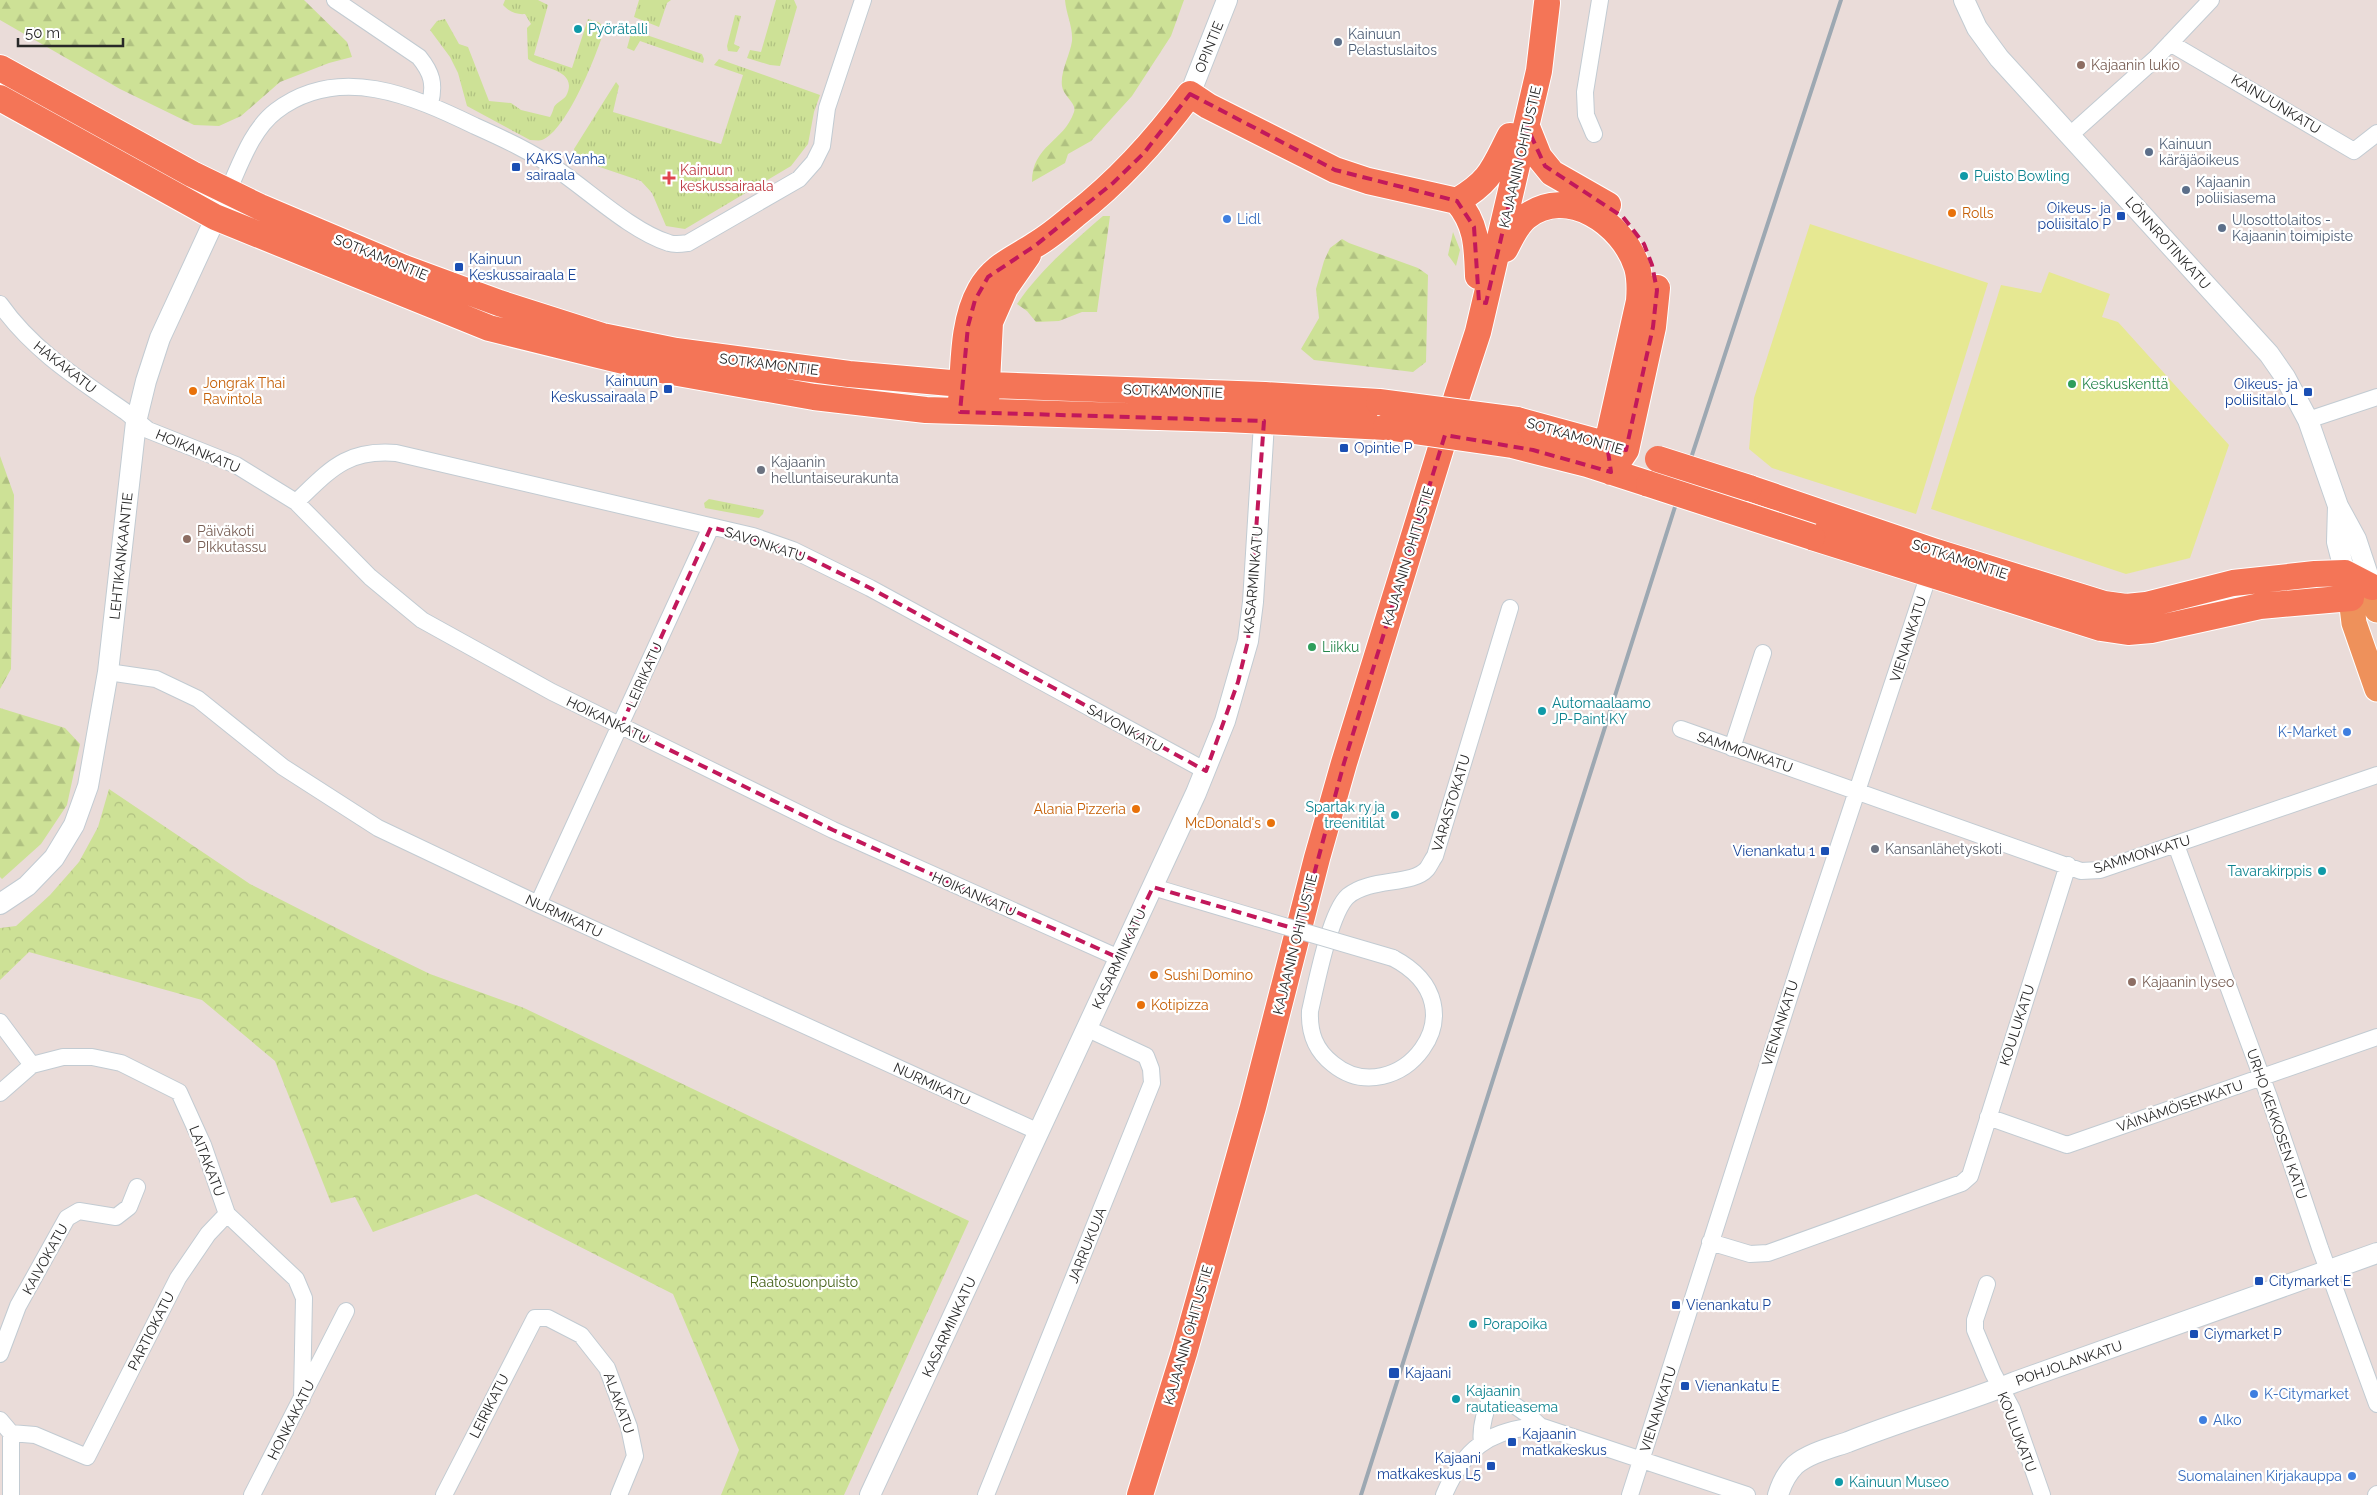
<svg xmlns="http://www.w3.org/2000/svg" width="2377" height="1495" font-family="Raleway,sans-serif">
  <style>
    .grass { fill: url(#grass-tufts) }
    .forest { fill: url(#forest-firs) }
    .park { fill: url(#park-crowns) }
    .pitch { fill: #e6e892 }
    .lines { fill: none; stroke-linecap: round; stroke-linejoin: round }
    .minor-casing { stroke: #c2cbd2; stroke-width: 18 }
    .tertiary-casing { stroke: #c2cbd2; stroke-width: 22 }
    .primary-casing { stroke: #fff; stroke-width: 27 }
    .trunk-casing { stroke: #fff; stroke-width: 28 }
    .minor { stroke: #fff; stroke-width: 16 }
    .tertiary { stroke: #fff; stroke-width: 20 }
    .primary { stroke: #ee915b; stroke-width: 25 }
    .trunk { stroke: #f47557; stroke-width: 26 }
    .rail { stroke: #9da8b2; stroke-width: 4 }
    .minor-bridge-casing { stroke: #c2cbd2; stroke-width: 18; stroke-linecap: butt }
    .trunk-bridge-casing { stroke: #fff; stroke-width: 28; stroke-linecap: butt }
    .minor-bridge { stroke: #fff; stroke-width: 16 }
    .trunk-bridge { stroke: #f47557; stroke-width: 26 }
    .marked { fill: none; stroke: #c2185b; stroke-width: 4; stroke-dasharray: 10 6; stroke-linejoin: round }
    .culture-dot { fill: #0f9aa8; stroke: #fff; stroke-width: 2 }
    .service-dot { fill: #5c6f8a; stroke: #fff; stroke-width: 2 }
    .education-dot { fill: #8d6e63; stroke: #fff; stroke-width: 2 }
    .transit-dot { fill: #1a4fb4; stroke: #fff; stroke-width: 2 }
    .health-dot { fill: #e0444e; stroke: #fff; stroke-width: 2 }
    .food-dot { fill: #e8710a; stroke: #fff; stroke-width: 2 }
    .shop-dot { fill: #3f7fe0; stroke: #fff; stroke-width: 2 }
    .leisure-dot { fill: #2e9e5b; stroke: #fff; stroke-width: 2 }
    .worship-dot { fill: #6b7280; stroke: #fff; stroke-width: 2 }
    .labels { text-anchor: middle; stroke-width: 4.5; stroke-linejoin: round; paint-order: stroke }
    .culture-label { font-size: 14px; fill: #0d838f; stroke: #fff; text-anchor: start }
    .service-label { font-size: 14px; fill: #4e5e75; stroke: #fff; text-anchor: start }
    .street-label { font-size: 14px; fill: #282828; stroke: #fff }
    .education-label { font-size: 14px; fill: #785e54; stroke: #fff; text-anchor: start }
    .transit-label { font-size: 14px; fill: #164399; stroke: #fff; text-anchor: start }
    .health-label { font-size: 14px; fill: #be3a42; stroke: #fff; text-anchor: start }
    .food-label { font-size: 14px; fill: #c56008; stroke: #fff; text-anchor: start }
    .shop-label { font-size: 14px; fill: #366cbe; stroke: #fff; text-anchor: start }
    .leisure-label { font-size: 14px; fill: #27864d; stroke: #fff; text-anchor: start }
    .worship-label { font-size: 14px; fill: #5b616d; stroke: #fff; text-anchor: start }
    .park-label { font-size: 14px; fill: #46631a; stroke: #fff }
  </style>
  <defs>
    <pattern id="grass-tufts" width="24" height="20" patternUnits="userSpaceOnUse" patternTransform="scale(1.25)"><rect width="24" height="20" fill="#cde196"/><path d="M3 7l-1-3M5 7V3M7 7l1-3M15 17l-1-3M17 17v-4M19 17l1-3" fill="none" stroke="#b0c181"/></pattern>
    <pattern id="forest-firs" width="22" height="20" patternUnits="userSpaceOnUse" patternTransform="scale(1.25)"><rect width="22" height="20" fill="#cde196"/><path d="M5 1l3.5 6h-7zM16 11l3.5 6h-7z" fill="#b0c181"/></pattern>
    <pattern id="park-crowns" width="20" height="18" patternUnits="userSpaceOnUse" patternTransform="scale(1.25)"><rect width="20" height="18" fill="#cde196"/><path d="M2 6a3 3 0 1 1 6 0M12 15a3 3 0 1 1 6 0" fill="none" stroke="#b0c181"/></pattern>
  </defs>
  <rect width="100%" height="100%" fill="#eadcd9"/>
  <!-- grass -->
  <path class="grass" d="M505,0H538L548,5L534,55L572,68L588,19L598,22L605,27C598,52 567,131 542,140C539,141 534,140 530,140L467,106L458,73L450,57L430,30L437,21L445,19L459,44L468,47L489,101L511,103L521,110L550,117C552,114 553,110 554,107C557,102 563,100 566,96C580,69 541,69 528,59L527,28L531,24L525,14C517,15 508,11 503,5Z
    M639,0H671L667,3L659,27L634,17Z
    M776,0H794L797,7L780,66L770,65L747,58L750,50L761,52Z
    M735,15L741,16L734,44L740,47L737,52L728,51L727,46Z
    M632,30L702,54L704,59L703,63L640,41L634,51L627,48Z
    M719,59L820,95L814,112L808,144L791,166L685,229L666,226L652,193L641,181L576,159L574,149L616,82L619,86L613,112L721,144L743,75L714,65Z
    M709,499L764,510L763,514L759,518L705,508L704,503Z"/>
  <!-- forest -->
  <path class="forest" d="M0,0H304L347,42L352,57L329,63L280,82L241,116L219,126L194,125L120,89L0,20Z
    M1065,0H1184L1171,36L1132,96L1091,141L1068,154L1065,163L1032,182C1032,145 1064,142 1074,112C1077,103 1063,96 1062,86C1060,72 1070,55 1072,41C1073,26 1066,14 1065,0Z
    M1103,216H1110L1097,312H1082L1059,321L1036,322L1027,311L1017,304C1040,270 1072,243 1103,216Z
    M1453,232L1460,250L1456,266L1448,255Z
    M1342,239L1349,243L1418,268L1428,275L1426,362L1413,372L1314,360L1301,349L1319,318L1316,289L1324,261L1330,248Z
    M0,456L14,495L11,669L0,689Z
    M0,708L65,728L80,744L67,805L41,844L2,879L0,877Z"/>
  <!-- park -->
  <path class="park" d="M109,789L250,884L360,940L430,974L524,1008L969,1221L844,1495H721L739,1450L673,1294L476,1194L373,1232L355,1197L331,1203L275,1061L202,1000L29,952L0,980V928L16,926L50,895L79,862L98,827Z"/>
  <!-- pitch -->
  <path class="pitch" d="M1810,224L1988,283L1916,514L1772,468L1749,449L1754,398Z
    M2049,272L2110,294L2102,317L2118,322L2229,445L2190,558L2126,574L1931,509L2001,285L2041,293Z"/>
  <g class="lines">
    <!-- minor casing -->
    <g class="minor-casing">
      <path id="minor" d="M335,0L419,57C432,73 435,84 430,104
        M2170,43L2354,151L2377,133
        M1594,134L1586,115L1585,92L1600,0
        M2069,136L2156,58L2211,0
        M228,191C240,165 252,129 276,111C339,63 413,96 475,126C504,139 532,152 558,170C590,192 633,232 669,243C675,245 681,244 688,243L799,179L814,162L822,146L827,108L863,0
        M0,304C33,351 80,380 126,412L148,430L236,465L296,502L370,577L422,620L552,692L833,830L1119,958
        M2308,420L2377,397
        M296,502C330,470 346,449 396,453L753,536L793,550L870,588L1206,771
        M108,672L156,679L198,699L283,767L378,828L538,904L1039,1132
        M1681,729L2081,871L2100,870L2377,775
        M1732,748L1763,653
        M2176,845L2269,1097L2320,1248L2377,1404
        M1153,887L1257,918
        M538,904L711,527
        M1393,958C1488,1008 1396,1115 1333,1064C1315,1050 1309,1033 1310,1011C1316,985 1330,912 1348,896C1371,877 1412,886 1427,869C1430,865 1432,860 1435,856L1510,608
        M0,1022L32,1065
        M0,1093L32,1065L63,1057H92L121,1063L179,1092L203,1145L227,1214L296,1279L304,1298L302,1399
        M1988,1117L2067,1145L2377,1037
        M1710,1242L1750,1254L1768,1253L1962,1183L1970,1176L2068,865
        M1987,1284L1975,1320V1330L1993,1373L2012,1409L2042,1495
        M0,1354L18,1306L67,1218L79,1211L116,1217L129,1207L137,1187
        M0,1420L11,1433L35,1435L87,1457L178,1278L208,1234L227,1214
        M11,1433V1495
        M1482,1443C1480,1430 1485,1404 1495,1395L1501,1396L1527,1414L1540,1426
        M252,1495L346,1311
        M444,1495L535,1318H548L581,1335L607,1368L629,1427L635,1456L619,1495
        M986,1495L1152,1083L1151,1069L1146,1056L1086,1028
        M1444,1495C1463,1450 1489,1429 1540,1426L1747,1495
        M1630,1495L1804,951L1932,565
        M2376,1495L2377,1494"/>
    </g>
    <!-- tertiary casing -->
    <g class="tertiary-casing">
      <path id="tertiary" d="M1964,0L1977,28L1999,58L2269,354L2285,377L2308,420L2338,506L2356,539L2372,587L2364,591
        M1190,94L1227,0
        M2338,506L2337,542L2348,585
        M0,904L27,886L54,858L74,825L88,786L108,672L136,422L146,381L160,338L228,191
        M870,1495L1196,793L1225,721L1248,641L1253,602L1265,407
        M1778,1495C1781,1485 1787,1473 1795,1465C1809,1453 1831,1448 1848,1442C1903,1420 1960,1404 2015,1382L2377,1253"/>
    </g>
    <!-- primary casing -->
    <g class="primary-casing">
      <path id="primary" d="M2372,587L2377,610
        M2351,598L2354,623L2377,689"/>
    </g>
    <!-- trunk casing -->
    <g class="trunk-casing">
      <path id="trunk" d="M0,68L192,174L260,207L404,268L499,303L602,336L676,351L849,374L962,384L1265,395L1379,402
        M0,98L215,217L489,328L598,355L661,370L814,397L926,410L1225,419L1386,427
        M1527,127L1539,157L1552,173L1608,205
        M1457,201C1491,181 1493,169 1510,136
        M1505,249C1511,238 1516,225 1526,217C1567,185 1623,223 1637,267C1640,278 1640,289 1639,301L1607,444L1611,472
        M961,402C964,366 962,322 980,290C993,266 1014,259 1035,245C1049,237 1062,226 1075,215C1120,180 1156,140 1190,94L1208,106L1335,170L1368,181L1457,201C1477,224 1477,247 1478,276
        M986,403L990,322L1005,288L1028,255
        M1517,420L1623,449
        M1512,445L1587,464L1649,484
        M1611,472L1626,450L1653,327L1657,288
        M1749,488L1936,552L2104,604L2126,607L2146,605L2233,583L2315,574L2345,573L2372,587
        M1812,537L2101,628L2128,632L2151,630L2260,606L2351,598
        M1140,1495L1184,1353L1253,1107L1317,858L1344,763L1457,396L1478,332L1539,71L1547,3"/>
    </g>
    <!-- minor -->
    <use href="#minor" class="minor"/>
    <!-- tertiary -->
    <use href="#tertiary" class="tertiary"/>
    <!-- primary -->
    <use href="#primary" class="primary"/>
    <!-- trunk -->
    <use href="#trunk" class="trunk"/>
    <!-- rail -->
    <path class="rail" d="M1361,1495L1674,510L1841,0"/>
    <!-- minor-bridge casing -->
    <g class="minor-bridge-casing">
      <path id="minor-bridge" d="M1257,918L1393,958"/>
    </g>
    <!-- trunk-bridge casing -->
    <g class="trunk-bridge-casing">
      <path id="trunk-bridge" d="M1379,402L1517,420
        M1386,427L1512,445
        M1658,459L1749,488
        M1649,484L1812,537"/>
    </g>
    <!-- minor-bridge -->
    <use href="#minor-bridge" class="minor-bridge"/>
    <!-- trunk-bridge -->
    <use href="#trunk-bridge" class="trunk-bridge"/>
  </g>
  <!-- marked area -->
  <path class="marked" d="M1190,94L1335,170L1457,201L1474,227L1479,302L1486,303L1527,127L1545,166L1623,217L1644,244L1652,265L1657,290L1653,327L1626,450L1607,444L1611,472L1533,450L1445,435L1344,763L1299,930L1153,887L1119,958L833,830L621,726L711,527L793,550L870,588L1206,771L1238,682L1248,641L1264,421L960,412L968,326L975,300L988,277L1036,245L1113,183L1144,153Z"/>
  <!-- markers -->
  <g class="culture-dot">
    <circle cx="578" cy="29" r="5"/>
    <circle cx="1964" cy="176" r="5"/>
    <circle cx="1542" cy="711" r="5"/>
    <circle cx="1395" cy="815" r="5"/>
    <circle cx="2322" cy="871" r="5"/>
    <circle cx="1473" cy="1324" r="5"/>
    <circle cx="1456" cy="1399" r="5"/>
    <circle cx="1839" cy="1482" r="5"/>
  </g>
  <g class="service-dot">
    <circle cx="1338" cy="42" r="5"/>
    <circle cx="2149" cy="152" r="5"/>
    <circle cx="2186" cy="190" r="5"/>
    <circle cx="2222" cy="228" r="5"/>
  </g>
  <g class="education-dot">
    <circle cx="2081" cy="65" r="5"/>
    <circle cx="187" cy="539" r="5"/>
    <circle cx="2132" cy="982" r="5"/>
  </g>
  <g class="transit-dot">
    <rect x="511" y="162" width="10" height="10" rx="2.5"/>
    <rect x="2116" y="211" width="10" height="10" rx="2.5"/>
    <rect x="454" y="262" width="10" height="10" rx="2.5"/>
    <rect x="663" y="384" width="10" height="10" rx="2.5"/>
    <rect x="2303" y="387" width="10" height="10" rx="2.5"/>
    <rect x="1339" y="443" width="10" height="10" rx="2.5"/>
    <rect x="1820" y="846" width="10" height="10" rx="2.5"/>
    <rect x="2254" y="1276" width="10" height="10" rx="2.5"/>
    <rect x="1671" y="1300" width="10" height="10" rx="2.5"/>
    <rect x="2189" y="1329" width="10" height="10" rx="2.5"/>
    <rect x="1388" y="1367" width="12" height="12" rx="2.5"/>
    <rect x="1680" y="1381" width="10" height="10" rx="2.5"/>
    <rect x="1507" y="1437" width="10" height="10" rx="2.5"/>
    <rect x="1486" y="1461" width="10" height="10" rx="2.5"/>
  </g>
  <path class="health-dot" d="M666.5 170.5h5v5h5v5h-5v5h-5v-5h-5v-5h5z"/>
  <g class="food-dot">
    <circle cx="1952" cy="213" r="5"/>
    <circle cx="193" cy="391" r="5"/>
    <circle cx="1136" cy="809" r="5"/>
    <circle cx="1271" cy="823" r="5"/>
    <circle cx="1154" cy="975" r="5"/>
    <circle cx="1141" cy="1005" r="5"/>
  </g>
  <g class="shop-dot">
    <circle cx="1227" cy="219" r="5"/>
    <circle cx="2347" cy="732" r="5"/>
    <circle cx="2254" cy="1394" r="5"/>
    <circle cx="2203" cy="1420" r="5"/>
    <circle cx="2352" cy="1476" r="5"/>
  </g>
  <g class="leisure-dot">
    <circle cx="2072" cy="384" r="5"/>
    <circle cx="1312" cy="647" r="5"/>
  </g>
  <g class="worship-dot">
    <circle cx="761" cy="470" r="5"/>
    <circle cx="1875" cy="849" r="5"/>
  </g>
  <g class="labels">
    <!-- culture labels -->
    <g class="culture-label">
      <text x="588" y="34">Pyörätalli</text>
      <text x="1974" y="181">Puisto Bowling</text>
      <text x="1552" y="708">Automaalaamo<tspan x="1552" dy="16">JP-Paint KY</tspan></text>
      <text x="1385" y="812" text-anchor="end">Spartak ry ja<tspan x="1385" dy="16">treenitilat</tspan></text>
      <text x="2312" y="876" text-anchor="end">Tavarakirppis</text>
      <text x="1483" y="1329">Porapoika</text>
      <text x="1466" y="1396">Kajaanin<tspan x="1466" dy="16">rautatieasema</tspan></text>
      <text x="1849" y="1487">Kainuun Museo</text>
    </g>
    <!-- service labels -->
    <g class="service-label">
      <text x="1348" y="39">Kainuun<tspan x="1348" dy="16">Pelastuslaitos</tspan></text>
      <text x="2159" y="149">Kainuun<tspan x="2159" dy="16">käräjäoikeus</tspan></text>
      <text x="2196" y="187">Kajaanin<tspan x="2196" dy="16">poliisiasema</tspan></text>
      <text x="2232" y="225">Ulosottolaitos -<tspan x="2232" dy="16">Kajaanin toimipiste</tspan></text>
    </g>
    <!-- street labels -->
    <g class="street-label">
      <text transform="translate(1209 47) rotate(-68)" y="5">OPINTIE</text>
      <text transform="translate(2276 104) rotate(31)" y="5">KAINUUNKATU</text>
      <text transform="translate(1520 157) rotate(-77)" y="5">KAJAANIN OHITUSTIE</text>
      <text transform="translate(2168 243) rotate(48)" y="5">LÖNNROTINKATU</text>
      <text transform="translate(381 257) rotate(22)" y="5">SOTKAMONTIE</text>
      <text transform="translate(769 364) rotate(7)" y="5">SOTKAMONTIE</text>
      <text transform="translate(65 367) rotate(38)" y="5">HAKAKATU</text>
      <text transform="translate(1173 391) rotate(2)" y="5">SOTKAMONTIE</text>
      <text transform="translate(1575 436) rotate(16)" y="5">SOTKAMONTIE</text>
      <text transform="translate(198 451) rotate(23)" y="5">HOIKANKATU</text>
      <text transform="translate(765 544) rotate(18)" y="5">SAVONKATU</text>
      <text transform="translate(121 556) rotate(-84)" y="5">LEHTIKANKAANTIE</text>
      <text transform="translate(1408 556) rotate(-73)" y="5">KAJAANIN OHITUSTIE</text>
      <text transform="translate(1960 559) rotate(18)" y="5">SOTKAMONTIE</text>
      <text transform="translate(1253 580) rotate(-85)" y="5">KASARMINKATU</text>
      <text transform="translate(1908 639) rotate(-72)" y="5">VIENANKATU</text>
      <text transform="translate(644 675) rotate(-66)" y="5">LEIRIKATU</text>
      <text transform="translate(608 720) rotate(26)" y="5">HOIKANKATU</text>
      <text transform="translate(1125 728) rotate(29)" y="5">SAVONKATU</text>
      <text transform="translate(1745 752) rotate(19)" y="5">SAMMONKATU</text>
      <text transform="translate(1451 803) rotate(-73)" y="5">VARASTOKATU</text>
      <text transform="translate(2142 854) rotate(-17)" y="5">SAMMONKATU</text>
      <text transform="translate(974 894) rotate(24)" y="5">HOIKANKATU</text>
      <text transform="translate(564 916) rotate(25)" y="5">NURMIKATU</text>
      <text transform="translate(1295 944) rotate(-76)" y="5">KAJAANIN OHITUSTIE</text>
      <text transform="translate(1119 959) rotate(-65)" y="5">KASARMINKATU</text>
      <text transform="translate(1780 1023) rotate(-72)" y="5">VIENANKATU</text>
      <text transform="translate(2017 1025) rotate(-72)" y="5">KOULUKATU</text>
      <text transform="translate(932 1084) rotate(25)" y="5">NURMIKATU</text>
      <text transform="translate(2180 1106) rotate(-19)" y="5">VÄINÄMÖISENKATU</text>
      <text transform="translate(2277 1124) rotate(71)" y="5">URHO KEKKOSEN KATU</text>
      <text transform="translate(207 1161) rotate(69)" y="5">LAITAKATU</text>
      <text transform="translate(1087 1245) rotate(-68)" y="5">JARRUKUJA</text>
      <text transform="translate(45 1259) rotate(-61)" y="5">KAIVOKATU</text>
      <text transform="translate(949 1327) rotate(-65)" y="5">KASARMINKATU</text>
      <text transform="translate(151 1331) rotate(-63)" y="5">PARTIOKATU</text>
      <text transform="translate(1188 1335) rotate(-74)" y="5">KAJAANIN OHITUSTIE</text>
      <text transform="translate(2069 1363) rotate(-19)" y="5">POHJOLANKATU</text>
      <text transform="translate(619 1403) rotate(70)" y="5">ALAKATU</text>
      <text transform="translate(489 1406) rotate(-63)" y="5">LEIRIKATU</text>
      <text transform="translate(1658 1409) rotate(-72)" y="5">VIENANKATU</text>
      <text transform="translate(291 1420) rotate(-63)" y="5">HONKAKATU</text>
      <text transform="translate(2017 1432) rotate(69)" y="5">KOULUKATU</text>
    </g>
    <!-- education labels -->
    <g class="education-label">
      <text x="2091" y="70">Kajaanin lukio</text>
      <text x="197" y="536">Päiväkoti<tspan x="197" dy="16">PIkkutassu</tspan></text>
      <text x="2142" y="987">Kajaanin lyseo</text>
    </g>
    <!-- transit labels -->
    <g class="transit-label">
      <text x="526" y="164">KAKS Vanha<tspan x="526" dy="16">sairaala</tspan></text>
      <text x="2111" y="213" text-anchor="end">Oikeus- ja<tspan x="2111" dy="16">poliisitalo P</tspan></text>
      <text x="469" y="264">Kainuun<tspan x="469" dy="16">Keskussairaala E</tspan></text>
      <text x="658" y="386" text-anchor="end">Kainuun<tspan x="658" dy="16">Keskussairaala P</tspan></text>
      <text x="2298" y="389" text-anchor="end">Oikeus- ja<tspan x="2298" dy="16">poliisitalo L</tspan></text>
      <text x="1354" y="453">Opintie P</text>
      <text x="1815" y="856" text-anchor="end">Vienankatu 1</text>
      <text x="2269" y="1286">Citymarket E</text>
      <text x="1686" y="1310">Vienankatu P</text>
      <text x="2204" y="1339">Ciymarket P</text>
      <text x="1405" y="1378">Kajaani</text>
      <text x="1695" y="1391">Vienankatu E</text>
      <text x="1522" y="1439">Kajaanin<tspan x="1522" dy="16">matkakeskus</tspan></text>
      <text x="1481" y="1463" text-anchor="end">Kajaani<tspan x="1481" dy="16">matkakeskus L5</tspan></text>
    </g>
    <!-- health labels -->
    <g class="health-label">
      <text x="680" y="175">Kainuun<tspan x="680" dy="16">keskussairaala</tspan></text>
    </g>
    <!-- food labels -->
    <g class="food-label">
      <text x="1962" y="218">Rolls</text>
      <text x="203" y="388">Jongrak Thai<tspan x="203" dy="16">Ravintola</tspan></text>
      <text x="1126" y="814" text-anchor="end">Alania Pizzeria</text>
      <text x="1261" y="828" text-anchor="end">McDonald's</text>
      <text x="1164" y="980">Sushi Domino</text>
      <text x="1151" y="1010">Kotipizza</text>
    </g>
    <!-- shop labels -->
    <g class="shop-label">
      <text x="1237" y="224">Lidl</text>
      <text x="2337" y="737" text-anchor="end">K-Market</text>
      <text x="2264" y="1399">K-Citymarket</text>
      <text x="2213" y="1425">Alko</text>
      <text x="2342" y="1481" text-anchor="end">Suomalainen Kirjakauppa</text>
    </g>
    <!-- leisure labels -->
    <g class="leisure-label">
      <text x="2082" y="389">Keskuskenttä</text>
      <text x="1322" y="652">Liikku</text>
    </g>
    <!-- worship labels -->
    <g class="worship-label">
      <text x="771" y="467">Kajaanin<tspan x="771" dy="16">helluntaiseurakunta</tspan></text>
      <text x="1885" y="854">Kansanlähetyskoti</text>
    </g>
    <!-- park labels -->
    <g class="park-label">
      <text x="804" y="1287">Raatosuonpuisto</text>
    </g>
  </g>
  <!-- scale -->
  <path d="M18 38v8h105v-8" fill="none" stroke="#282828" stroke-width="2.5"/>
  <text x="25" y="38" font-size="15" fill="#282828" stroke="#ffffff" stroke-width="4" paint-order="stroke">50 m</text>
</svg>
